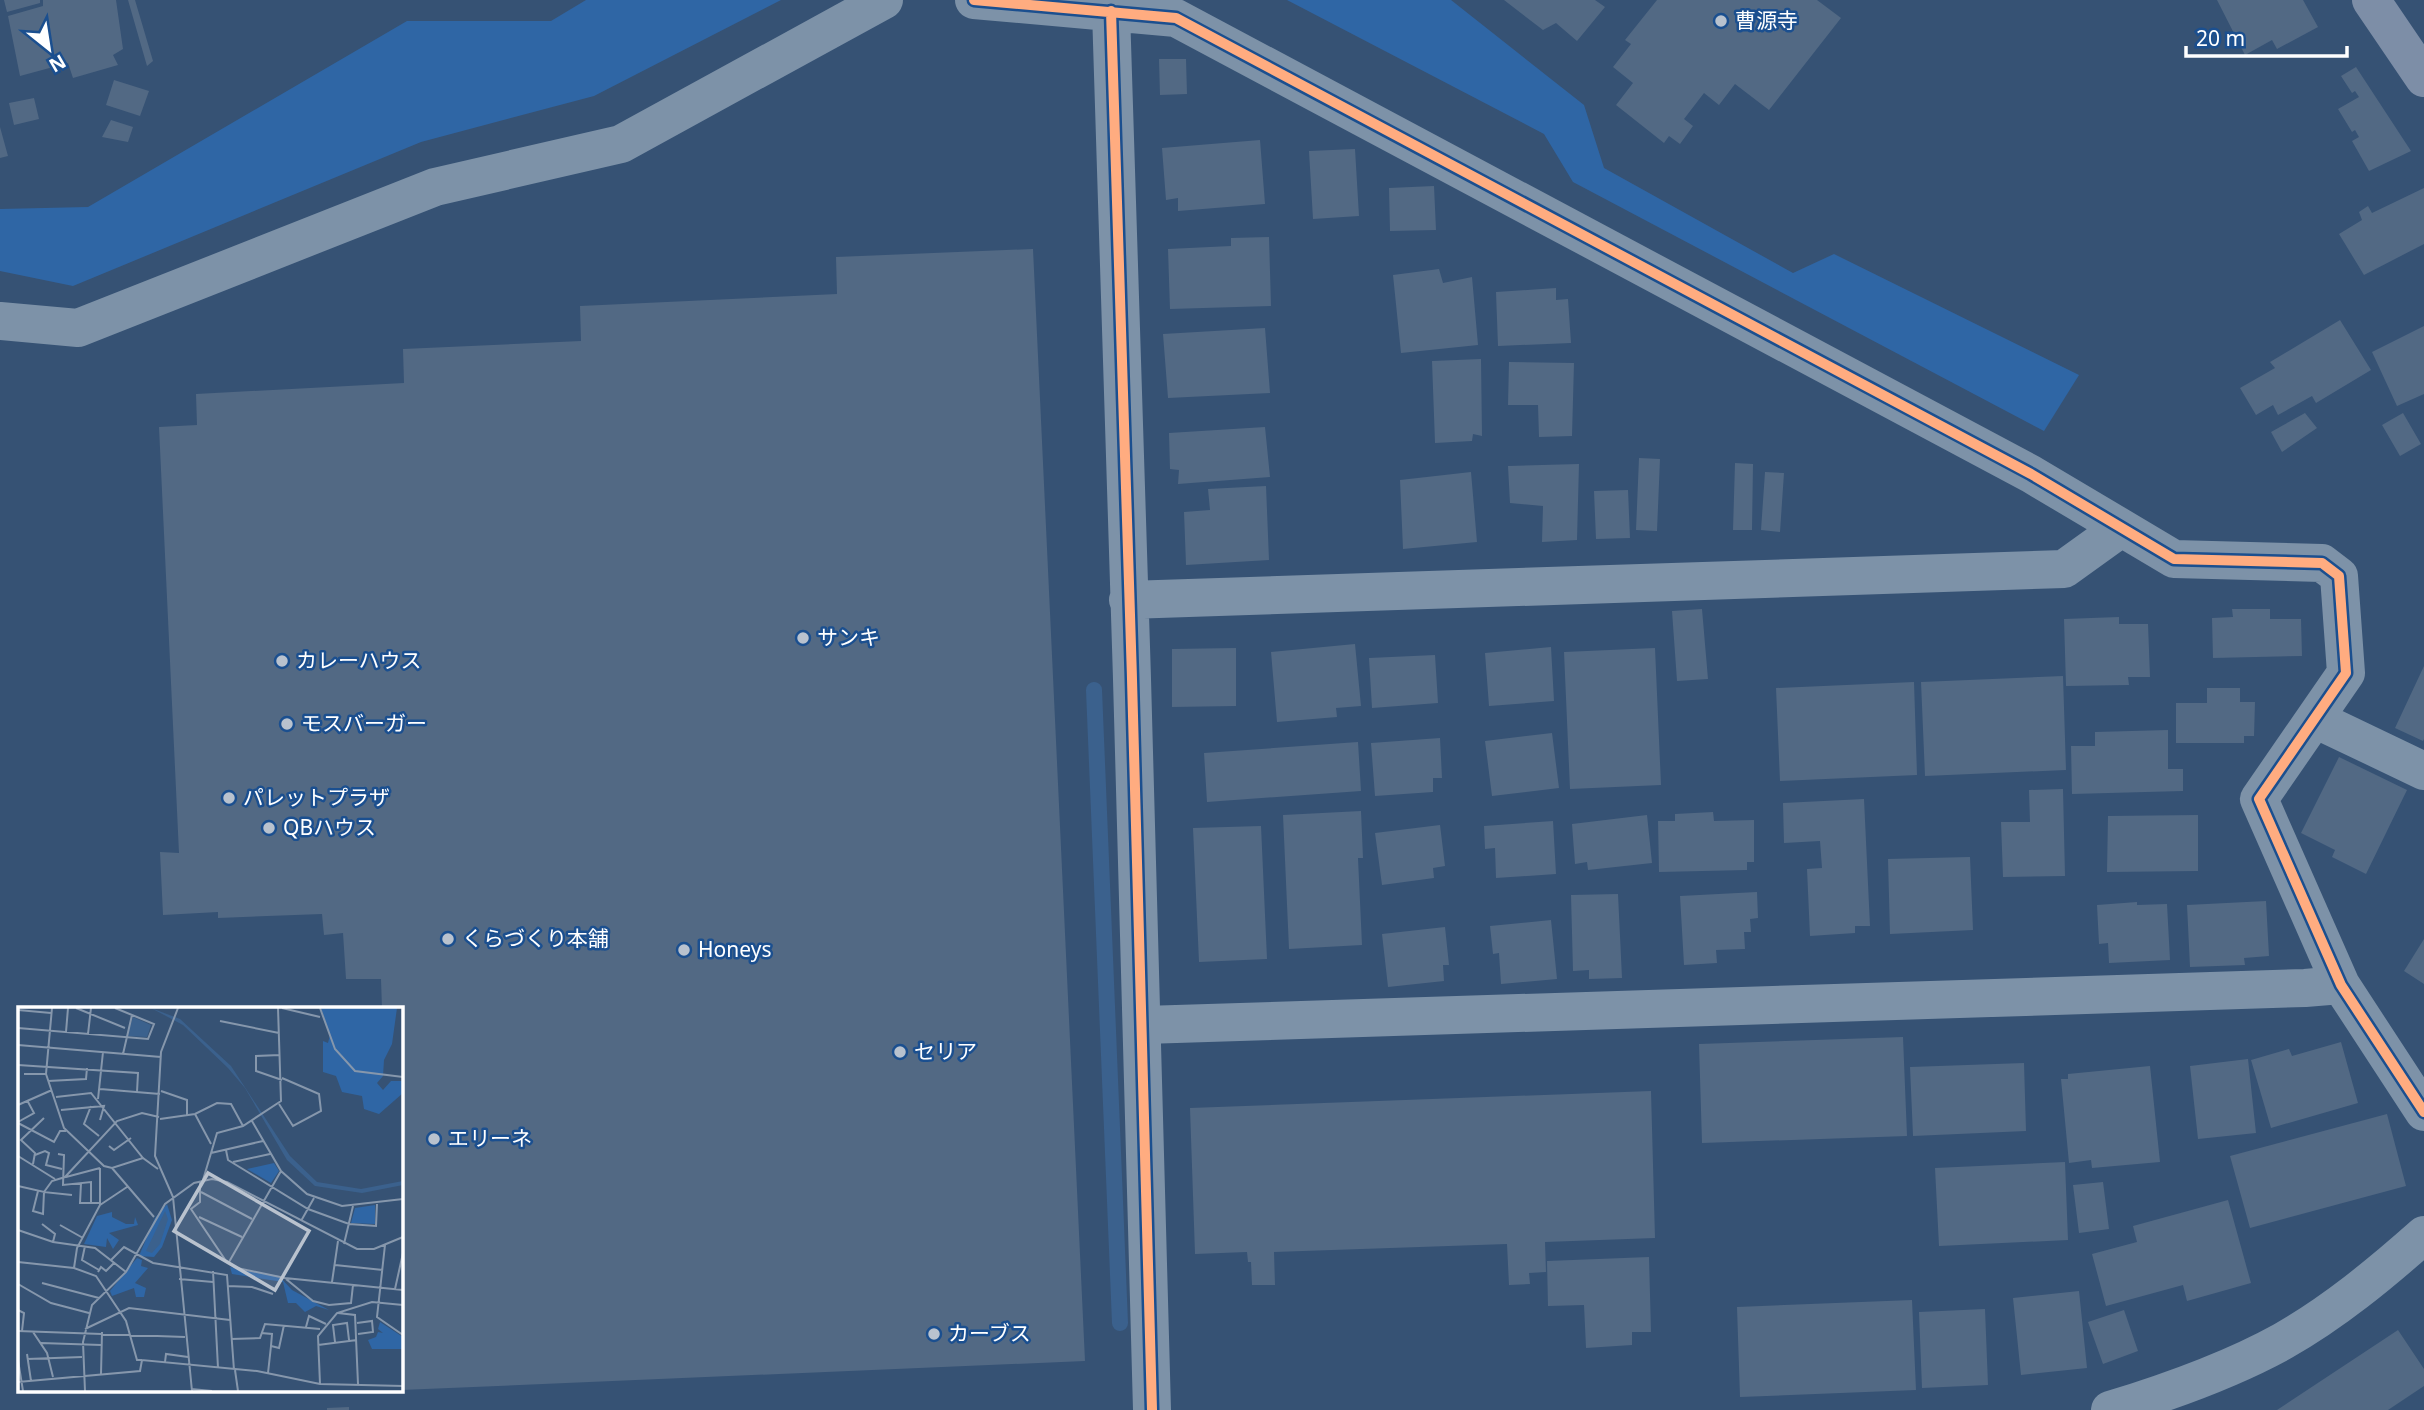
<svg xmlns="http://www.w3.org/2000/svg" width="2424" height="1410" font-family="'Noto Sans','Noto Sans JP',sans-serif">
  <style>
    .green { fill: #2f66a5 }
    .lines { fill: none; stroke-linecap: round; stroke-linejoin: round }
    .stream { stroke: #3b618d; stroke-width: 16 }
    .building { fill: #526984 }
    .minor { stroke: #7d92a8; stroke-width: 38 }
    .tertiary { stroke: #7d92a8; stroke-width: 38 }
    .primary { stroke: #7d8ea7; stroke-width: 38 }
    .cycleway-casing { stroke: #1b4f8f; stroke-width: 15 }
    .cycleway { stroke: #ffac80; stroke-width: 10 }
    .poi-dot { fill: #b9c2ce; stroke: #1b4f8f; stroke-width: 2.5 }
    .labels { text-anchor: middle; stroke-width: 5; stroke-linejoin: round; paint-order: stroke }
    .poi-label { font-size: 21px; fill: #fff; stroke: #1b4f8f; text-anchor: start }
    .inset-road { fill: none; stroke: #8697ac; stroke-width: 2 }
    .view { fill: #b9c2ce; fill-opacity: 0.15; stroke: #b9c2ce; stroke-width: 3.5 }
    .inset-edge { fill: none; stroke: #fff; stroke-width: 3.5 }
  </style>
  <rect width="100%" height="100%" fill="#365274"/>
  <!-- green -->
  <path class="green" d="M586,0H781L594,96L421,142L73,286L0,271V209L88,207L407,21H551Z
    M1287,0H1451L1584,105L1604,168L1793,273L1834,254L2079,375L2044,431L1573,182L1544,134Z"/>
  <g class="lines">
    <!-- stream -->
    <path class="stream" d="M1094,690L1120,1323"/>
  </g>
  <!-- building -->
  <path class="building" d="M4,0H40V3L7,12Z
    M43,0H116L123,49L113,55L118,65L73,78L68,63L20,76L8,16L43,6Z
    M128,0H135L153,61L147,66Z
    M1504,0H1595L1605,7L1577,41L1556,23L1543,30Z
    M1657,0H1817L1841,18L1769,110L1735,84L1719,105L1704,93L1684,119L1693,126L1680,144L1669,136L1664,143L1616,105L1633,83L1613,67L1631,44L1625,40Z
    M2217,0H2303L2318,27L2277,49L2272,40L2245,55Z
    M1159,59H1186L1187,94L1160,95Z
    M2356,67L2411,151L2369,171L2352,141L2359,137L2355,130L2352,132L2338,109L2359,97L2355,91L2352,93L2341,76Z
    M114,80L149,91L140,116L106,105Z
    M34,98L39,119L14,125L9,103Z
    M111,120L133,127L128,142L102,137Z
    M0,127L8,156L0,158Z
    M1260,140L1265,204L1178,211V198L1166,200L1162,148Z
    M1355,149L1359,216L1313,219L1309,151Z
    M1434,186L1436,230L1390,231L1389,188Z
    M2424,188V244L2364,275L2339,234L2362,220L2359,212L2368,206L2372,213Z
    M1269,237L1271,306L1170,309L1168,249L1231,246V238Z
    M1033,249L1085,1361L401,1390V1009H382L381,979H346L343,933L324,935L322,914L218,918V912L163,915L160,852L179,853L159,427L197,425L196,394L404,383L403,349L581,341L580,306L837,294L836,257Z
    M1439,269L1443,283L1472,277L1478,345L1401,353L1393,275Z
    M1556,288V300L1568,299L1571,343L1498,346L1496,292Z
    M2340,320L2371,370L2316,403L2312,396L2278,415L2273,405L2256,415L2240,388L2275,368L2270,362Z
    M2424,326V394L2397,406L2372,352Z
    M1265,328L1270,393L1168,398L1163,334Z
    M1481,359L1482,436L1473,434L1472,441L1435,443L1432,361Z
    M1509,362L1574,363L1572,436L1539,437L1538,405H1508Z
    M2305,413L2317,428L2282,452L2271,432Z
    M2403,413L2421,444L2400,456L2382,425Z
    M1265,427L1270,477L1178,484L1179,470L1170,469L1169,433Z
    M1639,458L1660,459L1657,531L1636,530Z
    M1735,463L1753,464L1752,530H1733Z
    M1579,464L1577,540L1542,542L1543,506L1510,503L1508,466Z
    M1471,472L1477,542L1403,549L1400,480Z
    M1765,472L1784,473L1780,532L1761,530Z
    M1266,486L1269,560L1186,565L1184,512L1210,510L1208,489Z
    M1628,490L1630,538L1596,539L1594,491Z
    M1702,609L1708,679L1677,681L1672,611Z
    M2232,609H2270V619H2301L2302,656L2213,658L2212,618L2233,617Z
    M2119,617V624H2148L2150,677H2128L2129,685L2066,686L2064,619Z
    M1355,644L1361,706L1336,708L1337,717L1277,722L1271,652Z
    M1551,647L1554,701L1489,706L1485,653Z
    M1236,648V706L1172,707V649Z
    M1655,648L1661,785L1570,789L1564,652Z
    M1435,655L1438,703L1372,708L1369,658Z
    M2424,666V739L2423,741L2395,728Z
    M2063,676L2066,770L1925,776L1921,682Z
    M1914,682L1917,775L1780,781L1776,688Z
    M2207,688H2240V702H2255L2254,736H2244V743H2176V703H2207Z
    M2168,730V769H2183V791L2072,794L2071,746H2095V732Z
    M1552,733L1559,788L1492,796L1485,741Z
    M1440,738L1442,778H1433V792L1375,796L1371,743Z
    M1358,742L1361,791L1207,802L1204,753Z
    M2339,757L2407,790L2366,874L2332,857L2335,850L2301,833Z
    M2063,789L2065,876L2003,877L2001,822H2030L2029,790Z
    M1864,799L1870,926H1855V933L1810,936L1807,869L1822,868L1820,841L1784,843L1783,803Z
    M1361,811L1363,858H1358L1362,945L1289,949L1283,815Z
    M1713,812L1714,821L1754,820V862H1747V870L1659,872L1658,821H1675V814Z
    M1647,815L1652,863L1588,870L1587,862L1575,864L1572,824Z
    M2198,815V871L2107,872L2108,816Z
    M1553,821L1556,874L1496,878L1495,848L1485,849L1484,826Z
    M1440,825L1445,866L1433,868L1434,878L1382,885L1375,833Z
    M1261,826L1267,959L1199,962L1193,828Z
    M1970,857L1973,930L1890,934L1888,859Z
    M1757,892L1758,918L1750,919L1751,932H1744L1745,949L1716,950L1717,963L1684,965L1680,896Z
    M1618,894L1622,978L1589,979V970L1573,971L1571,895Z
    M2266,901L2269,956L2244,958L2245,965L2190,967L2187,905Z
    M2137,902V905L2167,904L2170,960L2109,963L2108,943L2099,944L2097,905Z
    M1551,920L1557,979L1501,984L1499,953L1493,954L1490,926Z
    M1445,927L1449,965H1443L1444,981L1388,987L1382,934Z
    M2424,939V984L2404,971Z
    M1903,1037L1907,1136L1702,1143L1699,1044Z
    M2341,1042L2358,1103L2271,1128L2251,1060L2289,1049L2292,1056Z
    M2248,1059L2256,1133L2198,1139L2190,1066Z
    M2024,1063L2026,1131L1913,1136L1910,1067Z
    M2150,1066L2160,1162L2092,1168L2091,1160L2069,1163L2061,1079H2068V1074Z
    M1651,1091L1655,1238L1545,1242L1546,1272L1529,1273L1530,1284L1509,1285L1507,1244L1274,1252L1275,1285H1252L1251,1262H1248L1247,1252L1195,1254L1190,1108Z
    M2387,1114L2406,1186L2250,1228L2230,1156Z
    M2065,1162L2068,1240L1939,1246L1935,1168Z
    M2103,1182L2109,1229L2079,1233L2073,1185Z
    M2228,1200L2251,1283L2187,1301L2183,1285L2106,1306L2092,1254L2137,1242L2133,1226Z
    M1649,1257L1651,1332H1632V1345L1586,1348L1584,1305L1548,1306L1547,1261Z
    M2079,1291L2087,1368L2021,1375L2013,1298Z
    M1912,1300L1916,1390L1740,1397L1737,1307Z
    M1985,1309L1988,1385L1922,1388L1919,1312Z
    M2124,1310L2138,1351L2103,1364L2088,1322Z
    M2398,1330L2424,1369V1386L2388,1410H2277Z
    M349,1407V1410H327V1408Z"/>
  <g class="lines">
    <!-- minor -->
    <path class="minor" d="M974,0L1176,18L2031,474L2174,559L2322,563L2339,576L2346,673L2259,799L2341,985L2424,1112
      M1111,11C1125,477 1142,944 1152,1410
      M0,321L78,328L435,187L621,144L884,0
      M1128,600L2064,569L2121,528
      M2315,719L2424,771
      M1144,1025L2305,988L2341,985"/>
    <!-- tertiary -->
    <path class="tertiary" d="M2110,1410C2169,1392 2229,1371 2283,1341C2334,1312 2380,1274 2424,1235"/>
    <!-- primary -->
    <path class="primary" d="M2371,0L2424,78"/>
    <!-- cycleway casing -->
    <g class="cycleway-casing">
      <path id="cycleway" d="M974,0L1176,18L2031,474L2174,559L2322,563L2339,576L2346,673L2259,799L2341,985L2424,1112
        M1111,11C1125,477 1142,944 1152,1410"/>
    </g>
    <!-- cycleway -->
    <use href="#cycleway" class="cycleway"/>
  </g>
  <!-- markers -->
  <g class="poi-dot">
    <circle cx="1721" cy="21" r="7"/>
    <circle cx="803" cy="638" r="7"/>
    <circle cx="282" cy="661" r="7"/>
    <circle cx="287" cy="724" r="7"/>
    <circle cx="229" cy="798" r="7"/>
    <circle cx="269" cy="828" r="7"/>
    <circle cx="448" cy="939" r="7"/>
    <circle cx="684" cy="950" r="7"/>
    <circle cx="900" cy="1052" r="7"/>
    <circle cx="434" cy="1139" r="7"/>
    <circle cx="934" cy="1334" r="7"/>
  </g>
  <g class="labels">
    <!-- poi labels -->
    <g class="poi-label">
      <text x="1735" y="28">曹源寺</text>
      <text x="817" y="645">サンキ</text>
      <text x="296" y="668">カレーハウス</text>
      <text x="301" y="731">モスバーガー</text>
      <text x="243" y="805">パレットプラザ</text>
      <text x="283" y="835">QBハウス</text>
      <text x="462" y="946">くらづくり本舗</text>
      <text x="698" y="957">Honeys</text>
      <text x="914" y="1059">セリア</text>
      <text x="448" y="1146">エリーネ</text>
      <text x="948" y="1341">カーブス</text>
    </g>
  </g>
  <!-- overview -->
  <g transform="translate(18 1007)">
    <rect width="385" height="385" fill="#365274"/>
    <path d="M303,1H379L374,37L366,53L365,69L359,76L365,83L373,74H385V86L361,107L346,102L344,89L324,85L318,69L305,65V34L310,36L312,28ZM256,156L261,164L253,176L229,162ZM149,197L154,213L144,240L136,250L121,249L137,211ZM357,198V217L333,216L337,201ZM94,205V210L108,217H116L117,210L120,218L91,226L101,233L95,242L89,231L88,240L66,237L79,209ZM119,251L124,253L123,259L130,261L117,276L128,281L126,290H118L116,281L94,289L92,284ZM212,260L261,269L274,283L311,303L298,299L287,305L278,296H270L265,275L214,267ZM362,315L385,330V342H354L350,333L358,330L360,325L365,326L360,322Z" fill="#2f66a5"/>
    <path d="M133,1L162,12L213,59L272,149L299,175L343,182L385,174V178L344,186L297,179L269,153L227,81L210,61L165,18ZM115,10L133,18L129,30L109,29ZM147,204L150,212L142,237L134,246L128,244Z" fill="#3b618d"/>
    <path class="inset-road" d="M34,1L28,67L46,121L86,159L94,161L125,151M58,1L107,21M160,1L143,45L137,149L155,190L174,384M264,1L302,10M302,1L317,42L337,64L385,70M0,3L33,6M202,14L261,26M0,21L130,32L136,17L97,1M48,25L50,1M70,27L73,1M0,38L143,50M105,47L114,8M262,48L238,49V64L264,73M0,58L120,66L119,85M6,67H28M30,74L68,72L69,61M82,82L142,87M143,84L169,93V108M38,90L73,86L125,151L140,162M80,92L85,45M261,97L275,119L303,104L301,87L264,71M0,98L34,83M73,99L66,117L81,129M43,103L86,99L82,113M177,107L193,137M142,112L177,107L199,96L213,97L225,119M234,114L263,164L289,187L324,199L385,192M0,115L16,106L9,93M0,116L36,135L42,124H48M91,139L96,143L113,131M208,143L210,153L290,202L331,217L358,219L359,197M193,146L245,134M40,147L46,148L45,178L73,175V196M17,148L27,144L31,146L28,158L44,162M0,149L37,172M215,155L252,147M15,157L17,146L3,133L26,111M94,161L136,210M48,170L82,161M185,173L199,126L225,119L263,94L260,1M182,174V195L173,202L208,254L219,261L267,271L385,283M63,176L62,196H83M0,179L26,185L34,174L47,170L99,114L124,106L141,110M20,184L15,204L25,207L26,185L54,188M183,185L234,212M82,198L109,180M181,210L224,230M283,214L296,191M24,217L37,227L35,235M42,218L65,231M0,223L35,235L77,241L108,265M326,237L335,199M367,238L359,310L385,328M67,239L64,253L81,263M93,253L106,240L135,256L209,268L216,363M0,255L56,261L78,269L108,314L119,353H124M211,255L263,164M317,258L365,263M56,261L59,241L82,198V161M195,264L200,361M80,265L83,260L88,264L96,256M161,272L195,275M268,272L295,294L311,298L333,296L335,278M314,275L320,234M24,276L81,291M0,277L33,296L71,306M210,279L234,280L255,287M377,282L385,246M0,303L6,306L4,324M320,306L337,308L340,377M339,316L354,314L355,325L340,327M288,320L291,309L308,317M67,322L111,301L212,313M0,324L167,330M15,325L29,346L35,370M243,326L254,327L253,339L261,341L266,318M213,332L242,331L247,317L302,322M317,335L315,318L329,316L331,333M23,336L83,338M300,338L339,333M9,347L13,374M9,352L64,350M0,353L5,384M147,355L148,347L170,350M217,363L220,384M250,366L253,339M83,367L84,325M0,375L122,364L124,353L239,364L302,377L385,379M302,377L300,329L319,306L354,295L385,298M173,382L194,384M67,384L65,335L74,298L108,265L147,197L176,176L194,172L209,175L339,242H356L385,230"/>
    <path class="view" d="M190,166L291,224L257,283L156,224Z"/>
    <rect width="385" height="385" class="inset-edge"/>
  </g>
  <!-- north arrow -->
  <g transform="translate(49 49) rotate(150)" stroke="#1b4f8f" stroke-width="5" paint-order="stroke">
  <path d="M0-5L12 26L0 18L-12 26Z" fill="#ffffff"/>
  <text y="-10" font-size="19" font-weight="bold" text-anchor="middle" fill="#ffffff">N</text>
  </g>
  <!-- scale -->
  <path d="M2186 46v10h161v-10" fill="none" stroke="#ffffff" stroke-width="3.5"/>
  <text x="2196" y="46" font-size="21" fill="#ffffff" stroke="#1b4f8f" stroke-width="5" paint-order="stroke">20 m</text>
</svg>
